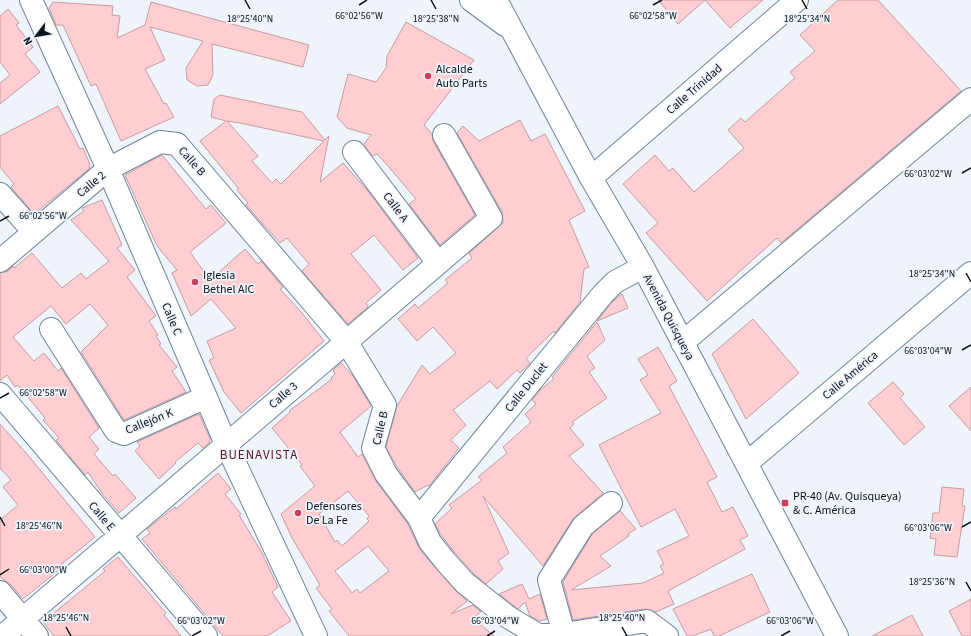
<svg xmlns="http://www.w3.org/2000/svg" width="971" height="636" font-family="'Source Sans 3',sans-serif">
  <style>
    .building { fill: #feced2; stroke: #c79da0; fill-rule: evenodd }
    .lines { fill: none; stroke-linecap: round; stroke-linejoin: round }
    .minor-casing { stroke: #6c859f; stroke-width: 24 }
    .minor { stroke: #fff; stroke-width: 22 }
    .ticks { fill: none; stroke: #0b141e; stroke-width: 1.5 }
    .poi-dot { fill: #ce3e5b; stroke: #eff4fa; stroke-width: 1.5 }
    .labels { text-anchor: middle; stroke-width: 3.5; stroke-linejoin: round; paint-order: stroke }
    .poi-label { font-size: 12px; fill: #0b141e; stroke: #eff4fa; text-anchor: start }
    .street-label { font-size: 12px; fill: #0b141e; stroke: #eff4fa }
    .neighbourhood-label { font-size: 13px; letter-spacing: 1px; fill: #5a1523; stroke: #eff4fa }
    .ticks-label { font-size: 10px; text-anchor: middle; fill: #0b141e; stroke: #eff4fa; stroke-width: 3.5; stroke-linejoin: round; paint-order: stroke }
  </style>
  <rect width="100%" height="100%" fill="#eff4fa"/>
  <!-- building -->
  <path class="building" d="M658,0H705L678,24Z
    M705,0H763L730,28Z
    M838,0H878L961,91L781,243L777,238L707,301L646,233L658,223L623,184L655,155L669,171L673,168L694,192L744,148L728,130L741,118L745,122L795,78L790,72L815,51L800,35Z
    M53,2L113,6L112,15L120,16L117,38L145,25L151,2L309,45L303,67L212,44L213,75L208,85L197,86L187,80L186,68L203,41L150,27L165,60L145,69L164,104L166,103L174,117L121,141L96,84L91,86L63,25H56L49,8Z
    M8,9L19,23L16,25L33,47L25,54L40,72L0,104V83L10,75L0,62V16Z
    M406,22L474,60L424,125L432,134L433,141L475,215L440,245L409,204L416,199L388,166L377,154L372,156L364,144L371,135L347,128L337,117L348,74L376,82L386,68L387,56Z
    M220,95L302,112L325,140L329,136L320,182L343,163L368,191L418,258L403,270L374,235L351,254L381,290L366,303L368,307L348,324L302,271L309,264L287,238L280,243L246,205L248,203L237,190L238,188L200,141L226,121L211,117L214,99ZM227,121L240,123L324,141L281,184L276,179L272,183L252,161L258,156Z
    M58,106L80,149L83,148L90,165L89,169L34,214L16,193L11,187L14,184L0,167V136Z
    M520,120L531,141L545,134L585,211L569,220L589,267L584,269L580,302L555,333L554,331L526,358L530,363L520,373L517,370L497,389L490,381L453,410L466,425L451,440L459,448L429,486L428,485L415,492L397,467L386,447L397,406L422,365L430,374L456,353L433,327L417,341L398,319L415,304L418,308L448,283L445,280L472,258L469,253L503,223L502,212L457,133L463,126L479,141Z
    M162,155L206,209L211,205L226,223L190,252L210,280L245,249L258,264L261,261L283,287L280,289L302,313L324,341L241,413L224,392L209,360L214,358L207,341L236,328L211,299L191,316L172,273L177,270L157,246L125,175Z
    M102,200L122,245L117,248L135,270L127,277L156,316L149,321L158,335L156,336L161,344L159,345L177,367L172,371L186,392L124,420L81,352L108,325L90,304L66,324L51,306L13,337L34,361L44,353L58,371L61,368L99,428L89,437L99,449L94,454L113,476L115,474L136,498L119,513L101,492L88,472L85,475L56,440L59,438L43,420L45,418L18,385L15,387L7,375L0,381V273L8,271L13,266L14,268L32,253L62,288L81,273L86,279L109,261L71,220L84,211L82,208Z
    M622,294L628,308L597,321L612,302Z
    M753,319L799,373L746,419L712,354Z
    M597,322L605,340L587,356L595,368L589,372L607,398L572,422L574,424L570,428L584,445L569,456L603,493L573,519L543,566L483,496L509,553L498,561L503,569L486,584L474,574L456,554L441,535L435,524L452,508L449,505L482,480L478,477L507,453L503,447L531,422L525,414L536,404L532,400L540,390L554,379L552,377Z
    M658,347L677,381L669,386L717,477L707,482L722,512L733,507L748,536L740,540L745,549L668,591L674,604L656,612L645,609L573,620L563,582L592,534L620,511L636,529L628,534L629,536L600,556L611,566L571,590L643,583L664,573L660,566L664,564L657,551L689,536L675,509L641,527L599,445L661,413L640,380L648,375L638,359Z
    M341,363L353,376L371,406L340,432L358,457L362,454L376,481L408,524L420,550L456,591L467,601L451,614L473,605L481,612L473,618L494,636H349L329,611L332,609L316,588L320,585L292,538L281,514L315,486L300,466L302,465L272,428L290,412L289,411L332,379L331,378L335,374L333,370ZM348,491L369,516L367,519L369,521L342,546L337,540L335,542L319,514ZM368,546L389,571L360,593L357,589L352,593L335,571Z
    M893,382L904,394L900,398L925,427L904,445L868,403Z
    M971,387V431L949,406Z
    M199,414L210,439L209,443L203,448L198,443L175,462L176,463L159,479L135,451L140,446L137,442Z
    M0,424L27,454L95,537L58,567L60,569L23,599L10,584L0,577V520L18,505L3,487L11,480L0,468Z
    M218,473L231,489L225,494L241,514L239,515L261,551L278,587L272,592L291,621L267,636H223L142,539L150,533L147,529L175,507L176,509Z
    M942,487L964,489L962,506H965L957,557L934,555L936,539L930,538L933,513H939Z
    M118,557L166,613L164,615L181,636H54L43,622L105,571L103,569Z
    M752,574L770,612L719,636H714L711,629L693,636H687L673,609Z
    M522,584L529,599L540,594L547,619L540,621L530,616L525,602L518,609L499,594Z
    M971,599V636H962L949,611Z
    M912,615L923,636H872Z"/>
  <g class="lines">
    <!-- minor casing -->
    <g class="minor-casing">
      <path id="minor" d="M31,0L108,169L226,444L316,636
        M471,0L505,25
        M496,0L591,178L643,267L837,636
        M354,152L438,263
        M591,178L797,0
        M0,194L34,232
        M0,261L108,169L160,142L177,144L346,341L385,405L373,448L386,474L419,518L430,542L446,562L465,583L508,617L538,635L564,634L647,621L667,636
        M51,329L116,431L124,434L206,397
        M682,343L971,99
        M0,394L206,636
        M747,463L971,273
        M419,518L603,294L615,282L643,267
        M0,592L37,636
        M564,634L549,580L583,526L611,503
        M3,636L491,218L444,135"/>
    </g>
    <!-- minor -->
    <use href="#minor" class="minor"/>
  </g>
  <!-- ticks -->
  <path class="ticks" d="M245,0L250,9M431,0L436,9M802,0L807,9M359,5L367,0M653,5L662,0M962,173L971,168M0,221L9,216M966,273L971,282M962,350L971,345M0,398L9,393M0,517L5,526M962,527L971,522M0,575L9,569M966,582L971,591M66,627L71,636M622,627L627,636M192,636L201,631M487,636L495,631M781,636L790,631"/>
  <!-- markers -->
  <g class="poi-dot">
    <circle cx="428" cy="76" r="4"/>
    <circle cx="195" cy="282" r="4"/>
    <rect x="781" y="499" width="8" height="8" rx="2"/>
    <circle cx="298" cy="513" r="4"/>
  </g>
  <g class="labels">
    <!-- poi labels -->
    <g class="poi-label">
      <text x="436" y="73">Alcalde<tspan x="436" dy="14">Auto Parts</tspan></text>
      <text x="203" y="279">Iglesia<tspan x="203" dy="14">Bethel AIC</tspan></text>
      <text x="793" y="500">PR-40 (Av. Quisqueya)<tspan x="793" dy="14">&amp; C. América</tspan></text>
      <text x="306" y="510">Defensores<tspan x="306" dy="14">De La Fe</tspan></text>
    </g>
    <!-- street labels -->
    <g class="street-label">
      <text transform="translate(694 89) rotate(-41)" y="4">Calle Trinidad</text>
      <text transform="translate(192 161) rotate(49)" y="4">Calle B</text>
      <text transform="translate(91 184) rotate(-40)" y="4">Calle 2</text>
      <text transform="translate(396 207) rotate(53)" y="4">Calle A</text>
      <text transform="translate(669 317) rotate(62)" y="4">Avenida Quisqueya</text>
      <text transform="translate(172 319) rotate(67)" y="4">Calle C</text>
      <text transform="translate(850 375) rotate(-40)" y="4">Calle América</text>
      <text transform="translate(526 387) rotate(-51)" y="4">Calle Duclet</text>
      <text transform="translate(283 395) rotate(-41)" y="4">Calle 3</text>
      <text transform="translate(149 421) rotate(-22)" y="4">Callejón K</text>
      <text transform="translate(380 428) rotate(-77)" y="4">Calle B</text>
      <text transform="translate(102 516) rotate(50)" y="4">Calle E</text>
    </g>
    <!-- neighbourhood labels -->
    <g class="neighbourhood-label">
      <text x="259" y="459">BUENAVISTA</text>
    </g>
  </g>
  <g class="ticks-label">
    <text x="359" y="19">66°02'56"W</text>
    <text x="653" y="19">66°02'58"W</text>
    <text x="807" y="22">18°25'34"N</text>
    <text x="250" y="22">18°25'40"N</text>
    <text x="436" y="22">18°25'38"N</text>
    <text x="928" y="177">66°03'02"W</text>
    <text x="43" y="219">66°02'56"W</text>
    <text x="932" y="277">18°25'34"N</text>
    <text x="928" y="354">66°03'04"W</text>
    <text x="43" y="396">66°02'58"W</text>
    <text x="39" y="529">18°25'46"N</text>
    <text x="928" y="531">66°03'06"W</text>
    <text x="43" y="573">66°03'00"W</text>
    <text x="932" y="585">18°25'36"N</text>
    <text x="66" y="621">18°25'46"N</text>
    <text x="622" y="621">18°25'40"N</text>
    <text x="201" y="624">66°03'02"W</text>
    <text x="495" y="624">66°03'04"W</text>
    <text x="790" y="624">66°03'06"W</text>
  </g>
  <!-- north arrow -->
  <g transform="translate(36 36) rotate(239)" stroke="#eff4fa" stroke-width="3" paint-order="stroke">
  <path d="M0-3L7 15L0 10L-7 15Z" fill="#0b141e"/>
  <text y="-6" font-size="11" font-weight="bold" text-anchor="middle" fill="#0b141e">N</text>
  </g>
</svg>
